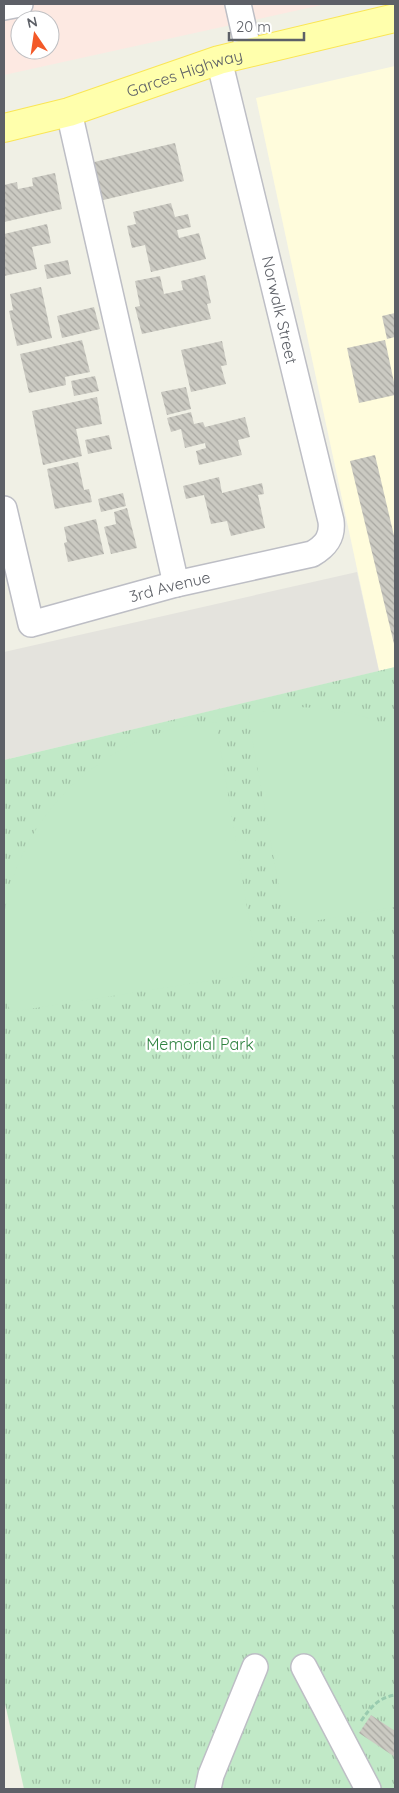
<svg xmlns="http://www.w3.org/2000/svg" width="399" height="1793" font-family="Quicksand,sans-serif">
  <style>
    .commercial { fill: #fffcdc }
    .industrial { fill: #e4e3dd }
    .medical { fill: #fde9e2; fill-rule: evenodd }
    .grass { fill: url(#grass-tufts) }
    .garden { fill: #c1e9c7 }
    .building { fill: url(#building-back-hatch) }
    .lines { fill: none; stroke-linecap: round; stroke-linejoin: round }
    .minor-casing { stroke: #bdbec5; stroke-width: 28 }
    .major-casing { stroke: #fae655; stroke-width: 30 }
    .path { stroke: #99cbaf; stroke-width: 3; stroke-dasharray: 5 2.5; stroke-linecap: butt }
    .minor { stroke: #fff; stroke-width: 25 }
    .major { stroke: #ffffac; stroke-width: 28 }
    .labels { text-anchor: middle; stroke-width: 4.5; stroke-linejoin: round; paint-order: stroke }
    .street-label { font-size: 16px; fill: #5d6067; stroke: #fff }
    .park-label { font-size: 16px; fill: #308341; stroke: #fff }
  </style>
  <defs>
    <pattern id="grass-tufts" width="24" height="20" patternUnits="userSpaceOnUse" patternTransform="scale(1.25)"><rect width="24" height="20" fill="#c1e9c7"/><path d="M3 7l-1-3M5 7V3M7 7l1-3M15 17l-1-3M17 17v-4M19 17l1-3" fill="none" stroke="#a0c0a5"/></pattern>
    <pattern id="building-back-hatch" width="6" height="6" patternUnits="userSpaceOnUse" patternTransform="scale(1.25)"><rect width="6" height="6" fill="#cbcac2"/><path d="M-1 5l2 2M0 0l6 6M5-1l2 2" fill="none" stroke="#a8a7a1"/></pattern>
  </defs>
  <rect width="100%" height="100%" fill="#f0f0e5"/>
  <!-- commercial -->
  <path class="commercial" d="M395,66V667L379,671L256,98Z"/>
  <!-- industrial -->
  <path class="industrial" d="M357,572L379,671L4,760V652Z"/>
  <!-- medical -->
  <path class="medical" d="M4,4H326L4,75ZM20,20H50V50H20Z"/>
  <!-- grass -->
  <path class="grass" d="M395,667V1789H24L4,1699V760Z"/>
  <!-- garden -->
  <path class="garden" d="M296,707C330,708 365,713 395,730V907L302,923L283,910L248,715L271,710Z
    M216,722L255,955L240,976L10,1012L4,985V917C16,831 78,760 160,733C178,726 197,724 216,722Z"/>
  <!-- building -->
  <path class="building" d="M175,143L184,181L99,201L90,163Z
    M55,173L62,209L4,222V185L17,182L18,189L33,186L32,178Z
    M171,203L175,217L188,214L191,227L177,230L179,238L199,233L206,259L151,272L145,245L132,248L127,226L136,224L133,212Z
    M47,224L51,243L32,247L37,269L4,276V234Z
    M68,260L71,274L47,279L44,265Z
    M205,275L211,303L207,304L211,319L142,334L135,307L140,306L135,281L160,276L164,294L183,290L181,281Z
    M41,287L52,338L17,346L9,311L13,310L10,294Z
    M94,307L100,329L62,338L57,316Z
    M395,313V337L387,339L382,316Z
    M82,340L90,372L65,377L66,385L29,393L20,354Z
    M385,340L395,387V395L359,403L347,348Z
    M222,341L227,365L221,366L226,384L191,392L181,350Z
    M95,376L99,391L74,396L71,381Z
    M186,387L191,409L167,415L161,392Z
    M97,397L102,424L76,429L82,456L43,465L32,411Z
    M191,412L194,424L203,422L205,427L245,417L250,437L238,440L242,455L199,465L196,451L206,448L205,443L185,448L181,429L171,432L167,418Z
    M109,435L112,449L88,454L85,440Z
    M375,455L395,540V648L350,461Z
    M78,462L84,490L89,489L92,502L55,509L47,469Z
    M219,477L222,493L262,483L264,494L258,495L265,528L231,536L227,521L211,524L204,495L186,499L183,486Z
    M123,493L126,506L101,512L98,499Z
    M127,508L137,548L111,554L104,527L116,524L114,512Z
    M96,519L104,554L68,562L64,543L67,542L64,527Z
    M371,1715L395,1731V1757L359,1733Z"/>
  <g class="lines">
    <!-- minor casing -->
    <g class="minor-casing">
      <g id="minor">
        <path d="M238,4L249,53"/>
        <path d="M4,7L20,4"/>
        <path d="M69,112L176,584"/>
        <path id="s1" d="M4,509L31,624L176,584L312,554C326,546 333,537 331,521L219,60"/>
        <path d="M304,1667L368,1789"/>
        <path d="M208,1789L211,1775L255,1667"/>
      </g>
    </g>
    <!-- major casing -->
    <g class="major-casing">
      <g id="major">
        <path id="s2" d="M4,128L69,112L219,60L395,18"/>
      </g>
    </g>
    <!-- path -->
    <path class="path" d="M361,1721C371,1707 378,1698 395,1695"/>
    <!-- minor -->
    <use href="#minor" class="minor"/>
    <!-- major -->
    <use href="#major" class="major"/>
  </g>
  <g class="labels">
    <!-- street labels -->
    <g class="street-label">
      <text dy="6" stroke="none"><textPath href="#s2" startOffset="189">Garces Highway</textPath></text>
      <text transform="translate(280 310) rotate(77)" y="6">Norwalk Street</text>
      <text dy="6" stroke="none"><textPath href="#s1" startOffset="262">3rd Avenue</textPath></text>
    </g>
    <!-- park labels -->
    <g class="park-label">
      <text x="200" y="1050">Memorial Park</text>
    </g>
  </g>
  <!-- border -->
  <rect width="399" height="1793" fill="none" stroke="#5d6067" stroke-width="10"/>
  <!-- north arrow -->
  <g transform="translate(35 35) rotate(347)"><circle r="24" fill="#ffffff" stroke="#bebfc2"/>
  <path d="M0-4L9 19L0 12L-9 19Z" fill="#f35928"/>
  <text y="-8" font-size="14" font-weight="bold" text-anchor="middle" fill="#5d6067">N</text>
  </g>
  <!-- scale -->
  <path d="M229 32v8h75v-8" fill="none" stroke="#5d6067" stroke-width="2.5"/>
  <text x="236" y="32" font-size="15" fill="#5d6067" stroke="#ffffff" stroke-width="4" paint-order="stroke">20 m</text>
</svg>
